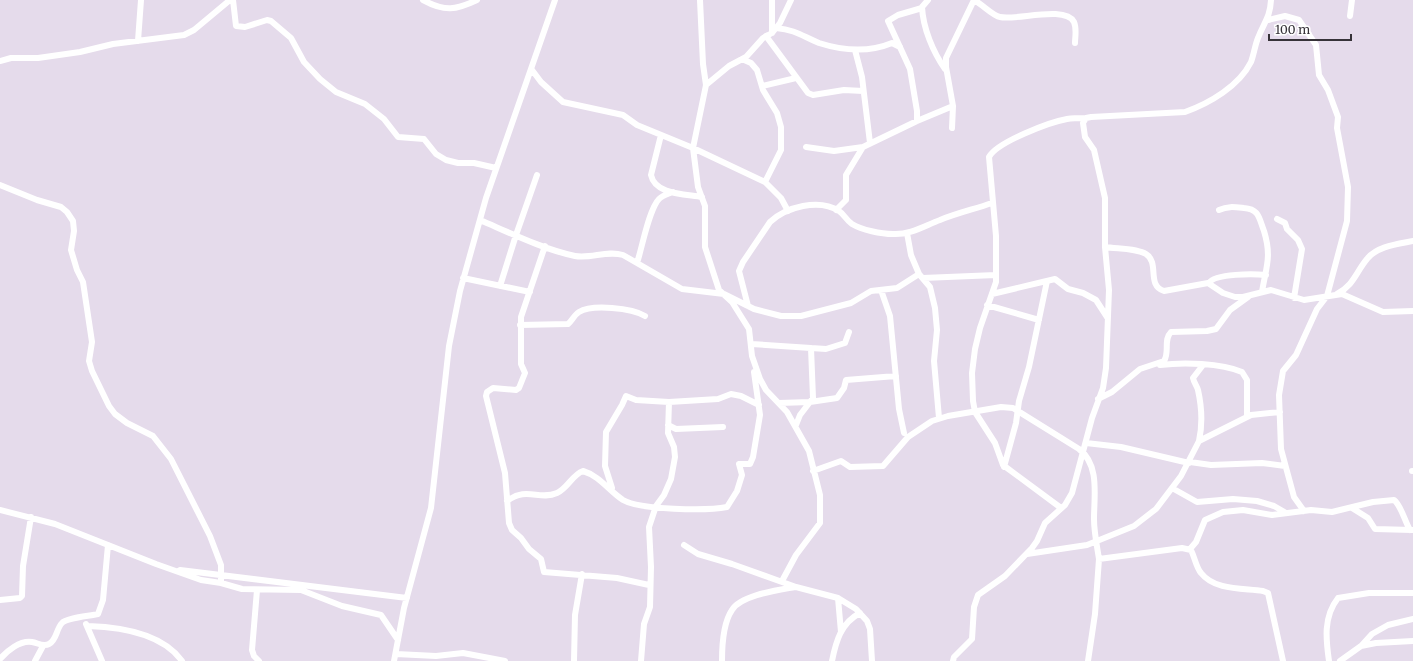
<svg xmlns="http://www.w3.org/2000/svg" width="1413" height="661" font-family="Merriweather,serif">
  <style>
    .lines { fill: none; stroke-linecap: round; stroke-linejoin: round }
    .minor { stroke: #fff; stroke-width: 6 }
  </style>
  <rect width="100%" height="100%" fill="#e5dbeb"/>
  <g class="lines">
    <!-- minor -->
    <path class="minor" d="M233,0L236,26L245,27L267,20L271,21L291,38L304,62L320,79L336,92L365,104L384,119L398,137L424,139L436,154L446,160L458,163H474L496,168
      M423,0C445,12 456,10 477,0
      M700,0L703,64L706,85L693,148L698,187L705,206V247L719,290L732,302L749,329L752,356L760,379L766,390L787,412L809,451L820,495V523L796,555L782,581
      M772,0V33
      M928,0L922,7C923,28 933,52 945,69
      M974,0C982,4 993,16 1000,17C1016,21 1065,5 1074,22C1077,29 1075,37 1075,43
      M1350,16L1352,0
      M1268,20L1285,16L1299,20L1316,45L1319,75L1328,90L1338,117L1337,128L1348,187L1347,221L1327,296L1317,309L1296,355L1283,371L1279,395L1281,449L1294,497L1304,511
      M776,28C796,30 802,36 819,43C844,51 868,53 892,43L900,47
      M766,36L808,93L813,95L844,90L863,91
      M138,41L141,0
      M855,50L862,77L870,143
      M742,59L751,63L757,70L763,90L777,113L781,127V150L765,182
      M0,61L11,58H38L80,52L113,44L184,35L194,30L230,0
      M532,70L541,82L563,102L623,115L637,125L693,148L765,182L781,198L788,211
      M706,85L729,66L746,57L763,38L772,33L780,23L791,0
      M762,86L796,78
      M917,121V111L910,69L888,21L898,15L922,8
      M952,128L953,106L946,67V58L974,0
      M661,135L651,175C655,195 686,194 702,197
      M806,147L834,151L863,147
      M0,185L37,200L61,207L67,212L73,221L74,231L71,250L77,270L83,282L92,342L89,361L92,371L109,406L115,414L127,423L153,436L171,459L210,536L221,565V583
      M836,210L846,200V175L863,147L917,121L953,106
      M1219,210C1228,206 1234,207 1244,208C1259,209 1259,218 1264,231C1272,257 1266,267 1262,292
      M1277,219L1285,223L1287,229L1298,240L1302,249L1294,298
      M480,220C508,232 545,250 575,256C591,259 607,250 623,255L682,289L724,294L754,309L781,316H801L851,303L871,291L897,288L919,274
      M907,233L911,255L919,274L930,287L935,308L937,330L934,361L939,418
      M545,246L521,317V364L525,373L519,388L516,390L493,388L487,392L486,396L505,473L509,523L512,530L521,538L529,549L541,559L544,572L617,578L649,585
      M1105,247C1117,249 1136,248 1146,254C1160,263 1146,285 1164,291L1208,283L1223,293L1235,297H1243L1271,290L1304,300L1342,294L1383,312L1413,311
      M637,263C642,248 649,209 659,199C663,195 668,194 673,192
      M463,278L530,292
      M923,278L996,275
      M1209,283C1215,273 1255,274 1266,275
      M500,286L516,235L537,175
      M881,290L890,316L899,409L904,433
      M992,294L1055,279L1068,289L1083,293L1096,300L1107,317
      M1337,294C1354,285 1356,272 1367,259C1377,246 1398,244 1413,241
      M987,305L1039,320
      M748,306L739,271L743,262L770,222C786,207 819,198 839,211C844,214 846,220 852,224C862,230 881,234 893,234C910,235 924,226 940,220C957,213 975,209 992,203
      M520,325L568,324C572,321 574,315 579,312C592,304 632,308 645,316
      M751,344L826,349L845,343L849,332
      M1160,365C1183,362 1221,363 1242,372L1247,380V417
      M1098,399L1112,392L1140,369L1164,361C1170,352 1163,340 1171,332L1207,331L1216,329L1230,310L1248,297
      M779,403L810,402L837,398L844,388L846,380L896,376
      M668,425L676,429L723,427
      M796,425L800,415L813,398L811,348
      M1199,441C1203,423 1202,408 1198,390C1197,386 1194,383 1193,378L1203,365
      M1086,443L1121,447L1189,463
      M1190,462L1211,465L1262,463L1285,466
      M1004,467L1016,423L1019,401L1029,367L1047,281
      M813,471L841,461L850,467L883,466L908,437L932,421L948,416L1001,407L1013,408L1079,449C1100,465 1094,496 1094,519C1094,532 1097,546 1099,559
      M1412,471H1413
      M612,488L605,466L606,432L622,405L626,396L636,400L669,402L718,399L731,394L741,396L759,405
      M1172,488L1197,502L1233,499L1257,501L1274,506L1286,513
      M507,501C527,486 539,501 557,493C568,488 572,475 583,471C600,476 609,491 623,500C640,510 707,511 727,507L737,491L742,475L739,464H750L753,457L760,415L754,372
      M1061,508L1003,465L995,443L975,412L973,401L972,373L975,349L980,328L996,282V236L989,157C997,142 1050,122 1067,119C1073,118 1080,118 1086,118
      M1352,508L1368,518L1375,529L1412,530
      M0,510L55,524L156,564L201,580L221,583L242,589L301,590L342,606L381,615L398,640
      M684,545L698,554L732,564L796,587L838,598L856,609L867,621L870,629L872,661
      M1190,549L1196,542L1205,520L1223,512L1243,510L1272,515L1311,510L1332,512L1373,502L1394,500C1401,505 1405,522 1410,530
      M1027,554L1087,545L1134,526L1156,509L1181,476L1199,441L1251,415L1280,412
      M180,570L407,598
      M257,590L252,650L254,656L259,661
      M838,598L841,632
      M0,600L20,598L22,596L23,566L31,517
      M86,624L102,661
      M88,626C120,627 162,633 182,661
      M1362,645L1372,634L1388,625L1413,619
      M396,654L436,656L463,653L505,661
      M0,659C7,651 20,640 32,642C38,643 43,647 49,644C57,640 56,629 62,623C66,618 90,616 98,614L103,600L108,545
      M35,661L43,646
      M394,661L404,608L431,508L449,346L460,291L486,198L555,0
      M574,661L575,615L582,574
      M641,661L644,624L650,607L651,567L649,527L656,506L664,495L671,479L675,457L674,447L668,433L669,402
      M722,661C722,645 723,623 732,610C741,595 779,590 795,587
      M832,661C836,641 841,623 860,613
      M953,661L954,657L972,639L974,607L978,595L1005,576L1032,548L1037,541L1045,523L1065,505L1072,493L1092,418L1103,388L1106,368L1109,290L1105,247V198L1094,150L1085,137L1083,123L1086,118L1091,117L1185,112C1210,103 1239,86 1251,62C1254,54 1255,45 1258,38C1264,22 1270,18 1271,0
      M1088,661L1095,614L1099,559L1182,548L1191,550C1195,558 1196,567 1201,573C1215,591 1244,588 1263,591L1268,593L1283,661
      M1329,661C1326,640 1323,617 1338,598L1369,593H1413
      M1340,661L1361,646L1376,643L1413,641"/>
  </g>
  <!-- scale -->
  <path d="M1269 34v6h82v-6" fill="none" stroke="#363238" stroke-width="2"/>
  <text x="1275" y="34" font-size="12" fill="#363238" stroke="#ffffff" stroke-width="3" paint-order="stroke">100 m</text>
</svg>
